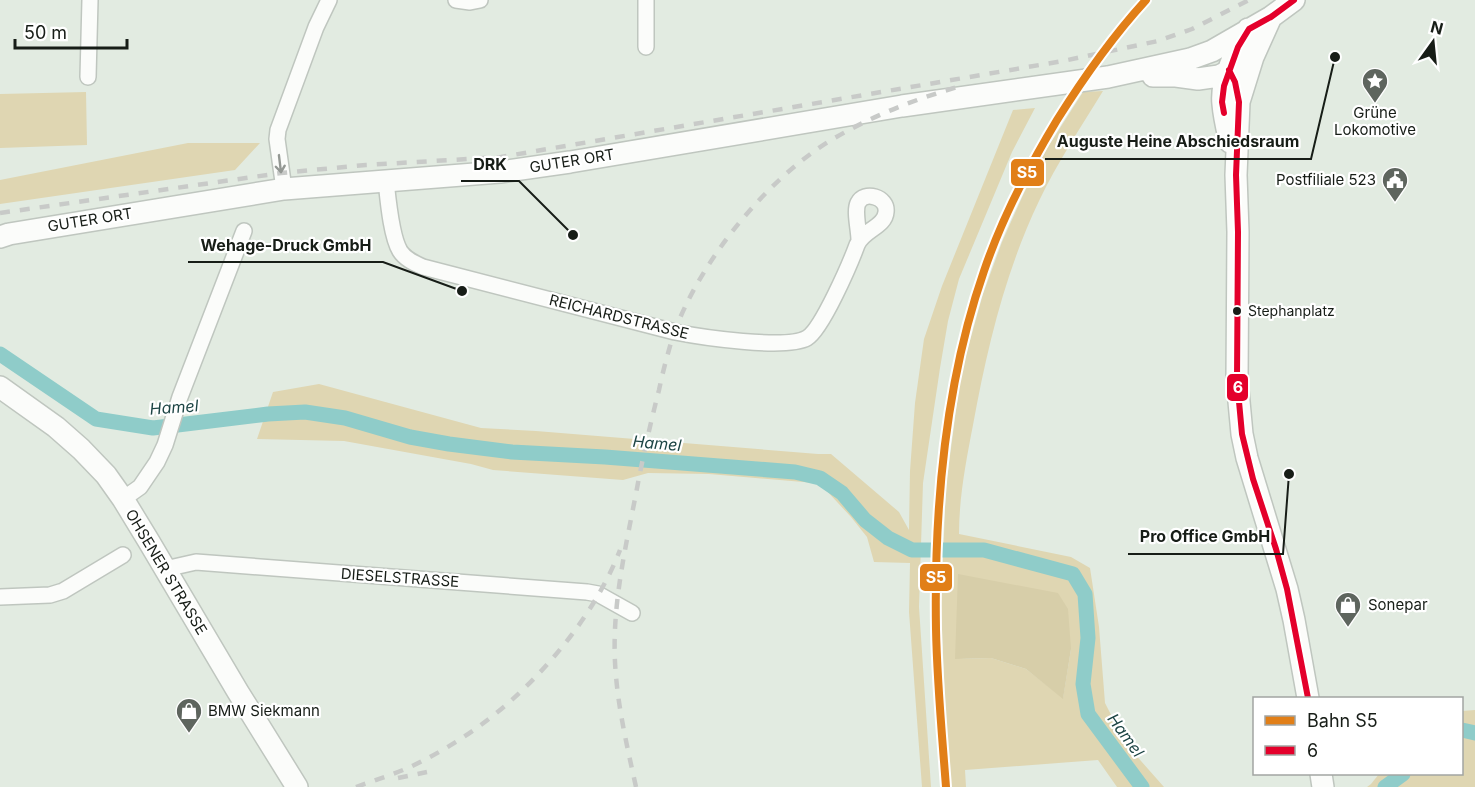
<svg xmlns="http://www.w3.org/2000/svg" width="1475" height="787" font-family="Inter,sans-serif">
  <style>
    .green { fill: #dfd6b2; fill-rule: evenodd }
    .forest { fill: #d7cea9 }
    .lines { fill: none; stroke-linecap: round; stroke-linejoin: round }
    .canal { stroke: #8fccc9; stroke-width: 15 }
    .street-casing { stroke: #bfc6bf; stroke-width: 18 }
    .secondary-casing { stroke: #bfc6bf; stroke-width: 24 }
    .street { stroke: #fbfcfa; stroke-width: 15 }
    .secondary { stroke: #fbfcfa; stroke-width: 21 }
    .rail { stroke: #c8cac8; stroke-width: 4.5; stroke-dasharray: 10 10; stroke-linecap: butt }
    .bus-1-casing { stroke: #fff; stroke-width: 10 }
    .bus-1 { stroke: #e4002b; stroke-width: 6 }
    .rail-1-casing { stroke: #fff; stroke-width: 12 }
    .rail-1 { stroke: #e17f18; stroke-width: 8 }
    .oneway { stroke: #949894 }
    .bus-dot { fill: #171d17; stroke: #fff; stroke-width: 2 }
    .labels { text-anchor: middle; stroke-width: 4.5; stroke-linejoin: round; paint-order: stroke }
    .bus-label { font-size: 14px; fill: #171d17; stroke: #fff; text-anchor: start }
    .poi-label { font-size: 15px; fill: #171d17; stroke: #fff; text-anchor: start }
    .street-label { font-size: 15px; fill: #171d17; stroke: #fff }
    .water-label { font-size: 16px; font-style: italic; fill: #1c4444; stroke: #fff }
    .leader { fill: none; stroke: #171d17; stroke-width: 2 }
    .callout-dot { fill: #171d17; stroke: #fff; stroke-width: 2 }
    .callout-label { font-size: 16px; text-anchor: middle; font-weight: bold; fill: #171d17; stroke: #fff; stroke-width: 4.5; stroke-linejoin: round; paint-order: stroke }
    .line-badge { stroke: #fff; stroke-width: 2 }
    .badge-label { font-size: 16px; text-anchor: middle; font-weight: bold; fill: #fff }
  </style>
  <rect width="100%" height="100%" fill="#e2ebe1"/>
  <!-- green -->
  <path class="green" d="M1103,91C1081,127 1057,163 1039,201C1005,272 987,349 973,425C966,461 959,498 959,534L1071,557L1090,568L1099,627L1105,703L1126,744L1164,787H1117L1098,760L965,770L966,787H951L946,724L941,606L946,486L961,373L983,294L1002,242L1024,193L1046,150L1083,92ZM1071,649L1063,698L1026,669L991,658L955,659Z
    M86,92L87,145L0,148V94Z
    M1035,108L1012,152L959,279L948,321L940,368L923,483L919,607L931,787H922L909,612L910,563L874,562L867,537L851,517L825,489L815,483L709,474L648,473L623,480L493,470L471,464L344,441L257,439L273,392L319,384L481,428L536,431L818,454H831L899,512L909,530L910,471L915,403L924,339L942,286L1013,110Z
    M188,143H260L235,170L0,204V180Z
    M1475,710V787H1367L1371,784L1379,774H1462V711Z"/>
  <!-- forest -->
  <path class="forest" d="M958,574L1058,593L1068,609L1071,649L1063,699L1026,669L991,658L955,659Z"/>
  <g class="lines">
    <!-- canal -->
    <path class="canal" d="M0,354L96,419L153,428L268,414L305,412L345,418L410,437L449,444L512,452L605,457L795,472L820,478L842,493L865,520L888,538L912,550H984L1073,574L1085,594L1088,638L1083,684L1088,714L1142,787
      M1462,730L1475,733
      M1385,787L1403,774"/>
    <!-- street casing -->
    <g class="street-casing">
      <path id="street" d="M456,0L470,2L480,0
        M646,0V47
        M88,77L90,0
        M386,181C388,199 391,236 400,251C405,259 414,263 423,267L675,332C700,337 786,350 807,338C822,329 850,264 857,245C863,230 885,227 886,212C888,197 864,190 858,203C854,211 859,230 859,240
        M284,189L277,139L278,130L316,27L329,0
        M123,499L140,487L157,462L165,445L180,397L244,231
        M165,569L196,562L587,592L598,594L632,613
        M0,597L50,595L63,591L123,555"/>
    </g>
    <!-- secondary casing -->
    <g class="secondary-casing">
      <path id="secondary" d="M1271,17L1253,57L1239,102L1236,175L1238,232L1237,380L1242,434L1247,458L1287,589L1294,620L1308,698
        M1153,76H1176L1198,79L1219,76L1237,67
        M1230,142C1227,129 1224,117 1223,104C1220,80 1237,49 1248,29
        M0,237L9,234L284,189L500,172L570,162L902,106L1108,77L1190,59L1212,51L1271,17L1294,0
        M0,387L56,427L81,449L106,475L123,499L148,540L238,692L297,787
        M1321,774L1323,787"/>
    </g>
    <!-- street -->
    <use href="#street" class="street"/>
    <!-- secondary -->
    <use href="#secondary" class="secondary"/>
    <!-- rail -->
    <path class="rail" d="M0,213L281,173L366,165L501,157L1063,61L1158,41L1192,29L1249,0
      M398,778L427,772
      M356,787C373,781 391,775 408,768C474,737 525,695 570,637C590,611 608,581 620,550
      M636,787C627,746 617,704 615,662C612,601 627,542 638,483C644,452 651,421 659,390C663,371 668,352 674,333C700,262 764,182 828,142C869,117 915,99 961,86"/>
    <!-- bus-1 casing -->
    <g class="bus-1-casing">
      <path id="bus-1" d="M1229,70L1235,82L1239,102L1236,175L1238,232L1237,380L1242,434L1253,479L1276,549L1287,589L1308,698
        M1224,113L1222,102L1224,86L1238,47L1249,29L1271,17L1294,0"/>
    </g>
    <!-- bus-1 -->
    <use href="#bus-1" class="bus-1"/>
    <!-- rail-1 casing -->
    <g class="rail-1-casing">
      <path id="rail-1" d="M946,787C942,734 937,682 936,629C934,510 945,383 984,271C1002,218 1028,168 1057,120C1084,77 1112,37 1146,0"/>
    </g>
    <!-- rail-1 -->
    <use href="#rail-1" class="rail-1"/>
  </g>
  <!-- one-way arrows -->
  <defs><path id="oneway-shaft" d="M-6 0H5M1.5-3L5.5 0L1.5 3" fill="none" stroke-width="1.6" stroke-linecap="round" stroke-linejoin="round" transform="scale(1.5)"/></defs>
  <use class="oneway" href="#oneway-shaft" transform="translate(280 164) rotate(83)"/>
  <!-- icons -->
  <defs>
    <g id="sight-pin" transform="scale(1.35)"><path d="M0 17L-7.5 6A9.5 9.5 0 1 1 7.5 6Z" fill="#5e655e" stroke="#fff"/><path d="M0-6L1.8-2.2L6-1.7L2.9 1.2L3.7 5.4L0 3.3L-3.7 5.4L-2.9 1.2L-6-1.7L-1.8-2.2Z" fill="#fff"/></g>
    <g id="civic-pin" transform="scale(1.35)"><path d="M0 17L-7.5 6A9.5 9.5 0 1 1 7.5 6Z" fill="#5e655e" stroke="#fff"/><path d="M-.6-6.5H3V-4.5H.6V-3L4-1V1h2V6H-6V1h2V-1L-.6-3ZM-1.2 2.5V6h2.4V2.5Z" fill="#fff"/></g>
    <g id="shop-pin" transform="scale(1.35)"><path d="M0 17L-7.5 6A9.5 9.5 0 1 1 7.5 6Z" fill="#5e655e" stroke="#fff"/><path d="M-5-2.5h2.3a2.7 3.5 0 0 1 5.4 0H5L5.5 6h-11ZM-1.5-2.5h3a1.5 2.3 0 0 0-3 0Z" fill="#fff"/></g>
  </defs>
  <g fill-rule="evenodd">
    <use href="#sight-pin" x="1375" y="81"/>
    <use href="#civic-pin" x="1395" y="180"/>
    <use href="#shop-pin" x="1348" y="605"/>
    <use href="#shop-pin" x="189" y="711"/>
  </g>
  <!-- markers -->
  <circle class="bus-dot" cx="1237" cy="311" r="5"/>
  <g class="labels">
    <!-- bus labels -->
    <g class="bus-label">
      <text x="1248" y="316">Stephanplatz</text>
    </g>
    <!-- poi labels -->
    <g class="poi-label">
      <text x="1375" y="118" text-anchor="middle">Grüne<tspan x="1375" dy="17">Lokomotive</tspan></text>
      <text x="1376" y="185" text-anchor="end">Postfiliale 523</text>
      <text x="1368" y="610">Sonepar</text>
      <text x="208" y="716">BMW Siekmann</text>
    </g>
    <!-- street labels -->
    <g class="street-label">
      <text transform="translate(572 161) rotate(-9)" y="5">GUTER ORT</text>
      <text transform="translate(90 220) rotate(-9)" y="5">GUTER ORT</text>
      <text transform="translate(619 317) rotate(14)" y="5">REICHARDSTRASSE</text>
      <text transform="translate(166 572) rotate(59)" y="5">OHSENER STRASSE</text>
      <text transform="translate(400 578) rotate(4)" y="5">DIESELSTRASSE</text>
    </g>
    <!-- water labels -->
    <g class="water-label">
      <text transform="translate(174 407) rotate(-4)" y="6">Hamel</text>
      <text transform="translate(657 443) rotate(5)" y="6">Hamel</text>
      <text transform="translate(1126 735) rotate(54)" y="6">Hamel</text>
    </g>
  </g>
  <!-- callouts -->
  <path class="leader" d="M1335 57L1311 159H1045M573 235L519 181H461M462 291L383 262H188M1289 474L1283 554H1128"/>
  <g class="callout-dot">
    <circle cx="1335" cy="57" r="6"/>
    <circle cx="573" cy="235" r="6"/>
    <circle cx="462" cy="291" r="6"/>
    <circle cx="1289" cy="474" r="6"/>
  </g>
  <g class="callout-label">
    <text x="1178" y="147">Auguste Heine Abschiedsraum</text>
    <text x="490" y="170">DRK</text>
    <text x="286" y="251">Wehage-Druck GmbH</text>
    <text x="1205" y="542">Pro Office GmbH</text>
  </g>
  <g class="line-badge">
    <rect x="1010" y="158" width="35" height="29" rx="6" fill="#e17f18"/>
    <rect x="1226" y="373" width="23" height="29" rx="6" fill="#e4002b"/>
    <rect x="919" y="563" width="34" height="29" rx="6" fill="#e17f18"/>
  </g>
  <g class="badge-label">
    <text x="1027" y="178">S5</text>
    <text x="1238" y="393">6</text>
    <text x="936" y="583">S5</text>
  </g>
  <!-- legend -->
  <rect x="1253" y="697" width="210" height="78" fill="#ffffff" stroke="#a2a5a2" stroke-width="1.5"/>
  <rect x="1265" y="716" width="30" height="9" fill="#e17f18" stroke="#a2a5a2" stroke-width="1.5"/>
  <text x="1307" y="727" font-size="18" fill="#171d17">Bahn S5</text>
  <rect x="1265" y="746" width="30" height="9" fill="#e4002b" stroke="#a2a5a2" stroke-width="1.5"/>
  <text x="1307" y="757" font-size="18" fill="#171d17">6</text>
  <!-- north arrow -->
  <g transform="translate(1433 42) rotate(15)" stroke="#ffffff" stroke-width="4.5" paint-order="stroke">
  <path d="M0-4.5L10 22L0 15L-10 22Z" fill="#171d17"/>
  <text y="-9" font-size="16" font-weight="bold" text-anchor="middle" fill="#171d17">N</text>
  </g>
  <!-- scale -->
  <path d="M15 39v9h112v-9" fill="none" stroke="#171d17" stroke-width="3"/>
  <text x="24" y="39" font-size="18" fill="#171d17" stroke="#ffffff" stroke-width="4.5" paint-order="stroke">50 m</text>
</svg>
